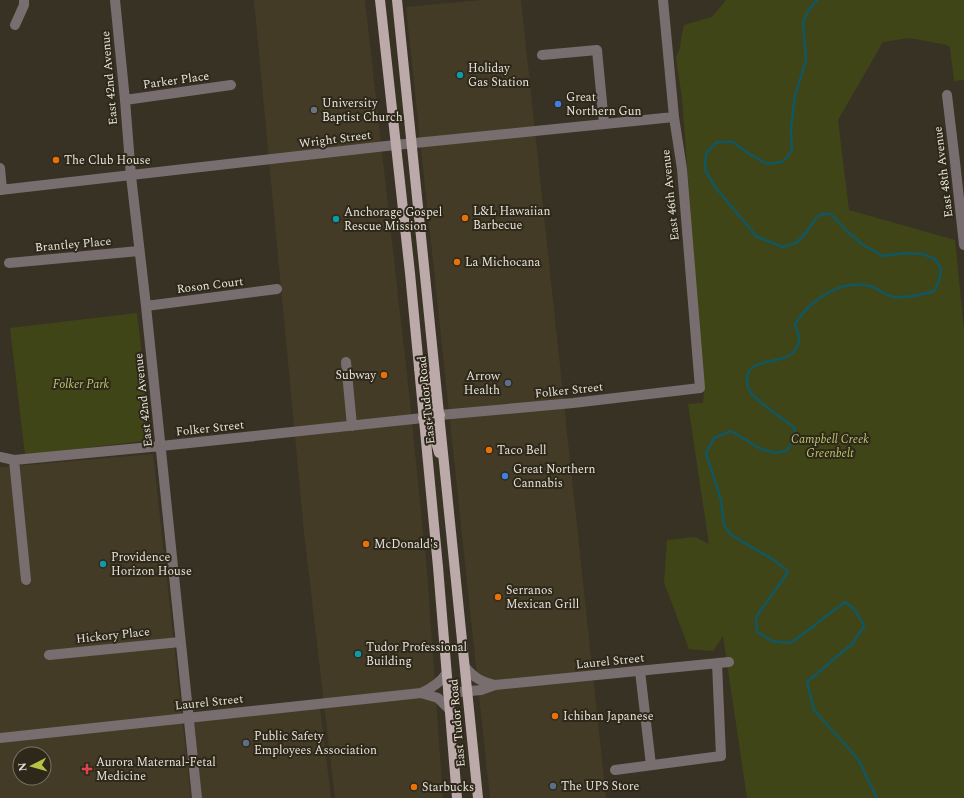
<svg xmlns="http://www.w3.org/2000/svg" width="964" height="798" font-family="Spectral,serif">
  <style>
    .built { fill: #443b26; fill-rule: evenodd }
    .green { fill: #404517 }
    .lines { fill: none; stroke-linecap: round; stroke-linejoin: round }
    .stream { stroke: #115762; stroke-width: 2.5 }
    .minor { stroke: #786e6f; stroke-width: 10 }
    .major { stroke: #bca9aa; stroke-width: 10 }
    .culture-dot { fill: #0f9aa8; stroke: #2e281a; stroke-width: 1.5 }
    .shop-dot { fill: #3f7fe0; stroke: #2e281a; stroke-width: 1.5 }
    .worship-dot { fill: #6b7280; stroke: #2e281a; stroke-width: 1.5 }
    .food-dot { fill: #e8710a; stroke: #2e281a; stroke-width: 1.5 }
    .service-dot { fill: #5c6f8a; stroke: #2e281a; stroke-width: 1.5 }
    .health-dot { fill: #e0444e; stroke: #2e281a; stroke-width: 1.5 }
    .labels { text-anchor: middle; stroke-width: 4; stroke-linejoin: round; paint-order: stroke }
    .poi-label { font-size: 12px; fill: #e8e4db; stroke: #2e281a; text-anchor: start }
    .street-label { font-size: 12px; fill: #e8e4db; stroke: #2e281a }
    .park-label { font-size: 12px; font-style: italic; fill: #bcc76e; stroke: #2e281a }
  </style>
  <rect width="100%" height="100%" fill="#383224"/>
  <!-- built -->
  <path class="built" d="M254,0H365L410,402L427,572L443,798H335L304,532Z
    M482,0H521L606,798H490L406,7Z
    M153,454L191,798H0V467H4ZM20,754H44V778H20Z
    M320,708L331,798H202L194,722Z"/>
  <!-- green -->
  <path class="green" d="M726,0H964V80L954,81L950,48L947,45L909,38L883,42L838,120L849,210L955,240L964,331V798H747L723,636L713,651L689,649L664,582L667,540L695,537L709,544L688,404L703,403L704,392L682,98L676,58L680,48L681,39L684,25L712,17Z
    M137,313L152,440L25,455L10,328Z"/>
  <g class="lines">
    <!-- stream -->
    <path class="stream" d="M817,0L808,11L803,23L806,60L795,96L791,128L792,151L782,162L767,164L748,153L733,142H717L706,153L705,170L716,188L757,237L783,247L796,243L806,233L815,219L822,214H831L847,231L863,245L883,256L906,253L923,254L935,259L941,268L939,281L934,291C921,295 908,298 895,297C886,297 878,288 870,286C840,279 810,300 795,324C796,328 798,332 799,336C801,372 746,351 747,380C747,387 749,392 754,396C766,408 782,418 795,428L793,442L786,451L774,453L761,449L731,431L714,438L706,453L721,500L724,525L731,535L774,560L788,572L756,617L757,632L772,641L790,643C809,631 826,615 845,602L855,610L864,626L853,643L807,682L814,710L858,759L877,798"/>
    <!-- minor -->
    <path class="minor" d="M115,0L125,100L131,176L146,306L197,798
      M15,25L24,5V0
      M542,55L597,50L604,124
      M947,95L955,162L964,245
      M125,100L231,85
      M0,168L2,190
      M0,190L395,145L674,117
      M9,263L139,251
      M146,306L277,289
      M346,362L352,426
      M440,415L573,403L700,388L682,169L674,117L663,0
      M0,457L14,460L161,446L423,418
      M14,460L26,580
      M49,655L180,642
      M465,667C474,678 482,682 495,685
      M640,671L651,765
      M421,693C432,688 440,683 446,674
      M448,693L481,690L495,685L729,662
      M0,738L421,693L438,698L449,709
      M615,770L721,756L717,663"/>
    <!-- major -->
    <path class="major" d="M380,0L410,273L438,567L457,798
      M397,0C425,266 452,532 478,798
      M419,370L426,375L432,410L434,413L440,415
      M423,418L432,428L439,453"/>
  </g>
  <!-- markers -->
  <g class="culture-dot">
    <circle cx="460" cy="75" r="4"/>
    <circle cx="336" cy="219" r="4"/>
    <circle cx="103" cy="564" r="4"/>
    <circle cx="358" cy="654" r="4"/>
  </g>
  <g class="shop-dot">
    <circle cx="558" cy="104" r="4"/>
    <circle cx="505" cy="476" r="4"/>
  </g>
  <circle class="worship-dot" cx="314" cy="110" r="4"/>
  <g class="food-dot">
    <circle cx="56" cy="160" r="4"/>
    <circle cx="465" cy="218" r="4"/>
    <circle cx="457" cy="262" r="4"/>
    <circle cx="384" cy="375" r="4"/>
    <circle cx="489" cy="450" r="4"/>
    <circle cx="366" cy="544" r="4"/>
    <circle cx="498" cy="597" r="4"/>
    <circle cx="555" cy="716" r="4"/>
    <circle cx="414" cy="787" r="4"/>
  </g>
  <g class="service-dot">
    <circle cx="508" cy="383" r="4"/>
    <circle cx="246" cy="743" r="4"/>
    <circle cx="553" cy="786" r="4"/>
  </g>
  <path class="health-dot" d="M85 763h4v4h4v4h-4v4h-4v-4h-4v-4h4z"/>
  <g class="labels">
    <!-- poi labels -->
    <g class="poi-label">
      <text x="468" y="72">Holiday<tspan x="468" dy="14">Gas Station</tspan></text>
      <text x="566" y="101">Great<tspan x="566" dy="14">Northern Gun</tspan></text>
      <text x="322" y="107">University<tspan x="322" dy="14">Baptist Church</tspan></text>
      <text x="64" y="164">The Club House</text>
      <text x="473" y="215">L&amp;L Hawaiian<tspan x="473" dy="14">Barbecue</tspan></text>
      <text x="344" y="216">Anchorage Gospel<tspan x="344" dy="14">Rescue Mission</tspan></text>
      <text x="465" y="266">La Michocana</text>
      <text x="376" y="379" text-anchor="end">Subway</text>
      <text x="500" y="380" text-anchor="end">Arrow<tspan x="500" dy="14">Health</tspan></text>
      <text x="497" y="454">Taco Bell</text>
      <text x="513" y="473">Great Northern<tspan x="513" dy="14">Cannabis</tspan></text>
      <text x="374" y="548">McDonald's</text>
      <text x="111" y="561">Providence<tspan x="111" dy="14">Horizon House</tspan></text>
      <text x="506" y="594">Serranos<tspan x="506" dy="14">Mexican Grill</tspan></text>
      <text x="366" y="651">Tudor Professional<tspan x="366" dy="14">Building</tspan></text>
      <text x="563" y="720">Ichiban Japanese</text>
      <text x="254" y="740">Public Safety<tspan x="254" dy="14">Employees Association</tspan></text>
      <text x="96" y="766">Aurora Maternal-Fetal<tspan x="96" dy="14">Medicine</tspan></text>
      <text x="561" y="790">The UPS Store</text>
      <text x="422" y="791">Starbucks</text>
    </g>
    <!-- street labels -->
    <g class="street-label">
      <text transform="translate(109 78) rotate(-95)" y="4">East 42nd Avenue</text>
      <text transform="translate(176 80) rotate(-8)" y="4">Parker Place</text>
      <text transform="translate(335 139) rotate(-7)" y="4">Wright Street</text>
      <text transform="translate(943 172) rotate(-97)" y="4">East 48th Avenue</text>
      <text transform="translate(670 195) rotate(-96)" y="4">East 46th Avenue</text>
      <text transform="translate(73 244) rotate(-5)" y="4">Brantley Place</text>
      <text transform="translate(210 285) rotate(-7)" y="4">Roson Court</text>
      <text transform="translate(569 390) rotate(-6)" y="4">Folker Street</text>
      <text transform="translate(143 400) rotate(-96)" y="4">East 42nd Avenue</text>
      <text transform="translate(426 400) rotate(-96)" y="4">East Tudor Road</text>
      <text transform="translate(210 428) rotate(-6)" y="4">Folker Street</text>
      <text transform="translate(113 635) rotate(-6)" y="4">Hickory Place</text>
      <text transform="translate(610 661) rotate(-6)" y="4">Laurel Street</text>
      <text transform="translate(209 702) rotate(-6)" y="4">Laurel Street</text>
      <text transform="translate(457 723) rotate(-95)" y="4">East Tudor Road</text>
    </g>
    <!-- park labels -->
    <g class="park-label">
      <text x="81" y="388">Folker Park</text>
      <text x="830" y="443">Campbell Creek<tspan x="830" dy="14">Greenbelt</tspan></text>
    </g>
  </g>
  <!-- north arrow -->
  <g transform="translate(32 766) rotate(264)"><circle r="19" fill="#2e281a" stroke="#787367"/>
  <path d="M0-3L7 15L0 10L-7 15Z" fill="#b9c046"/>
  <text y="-6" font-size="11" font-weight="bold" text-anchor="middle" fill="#e8e4db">N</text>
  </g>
</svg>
